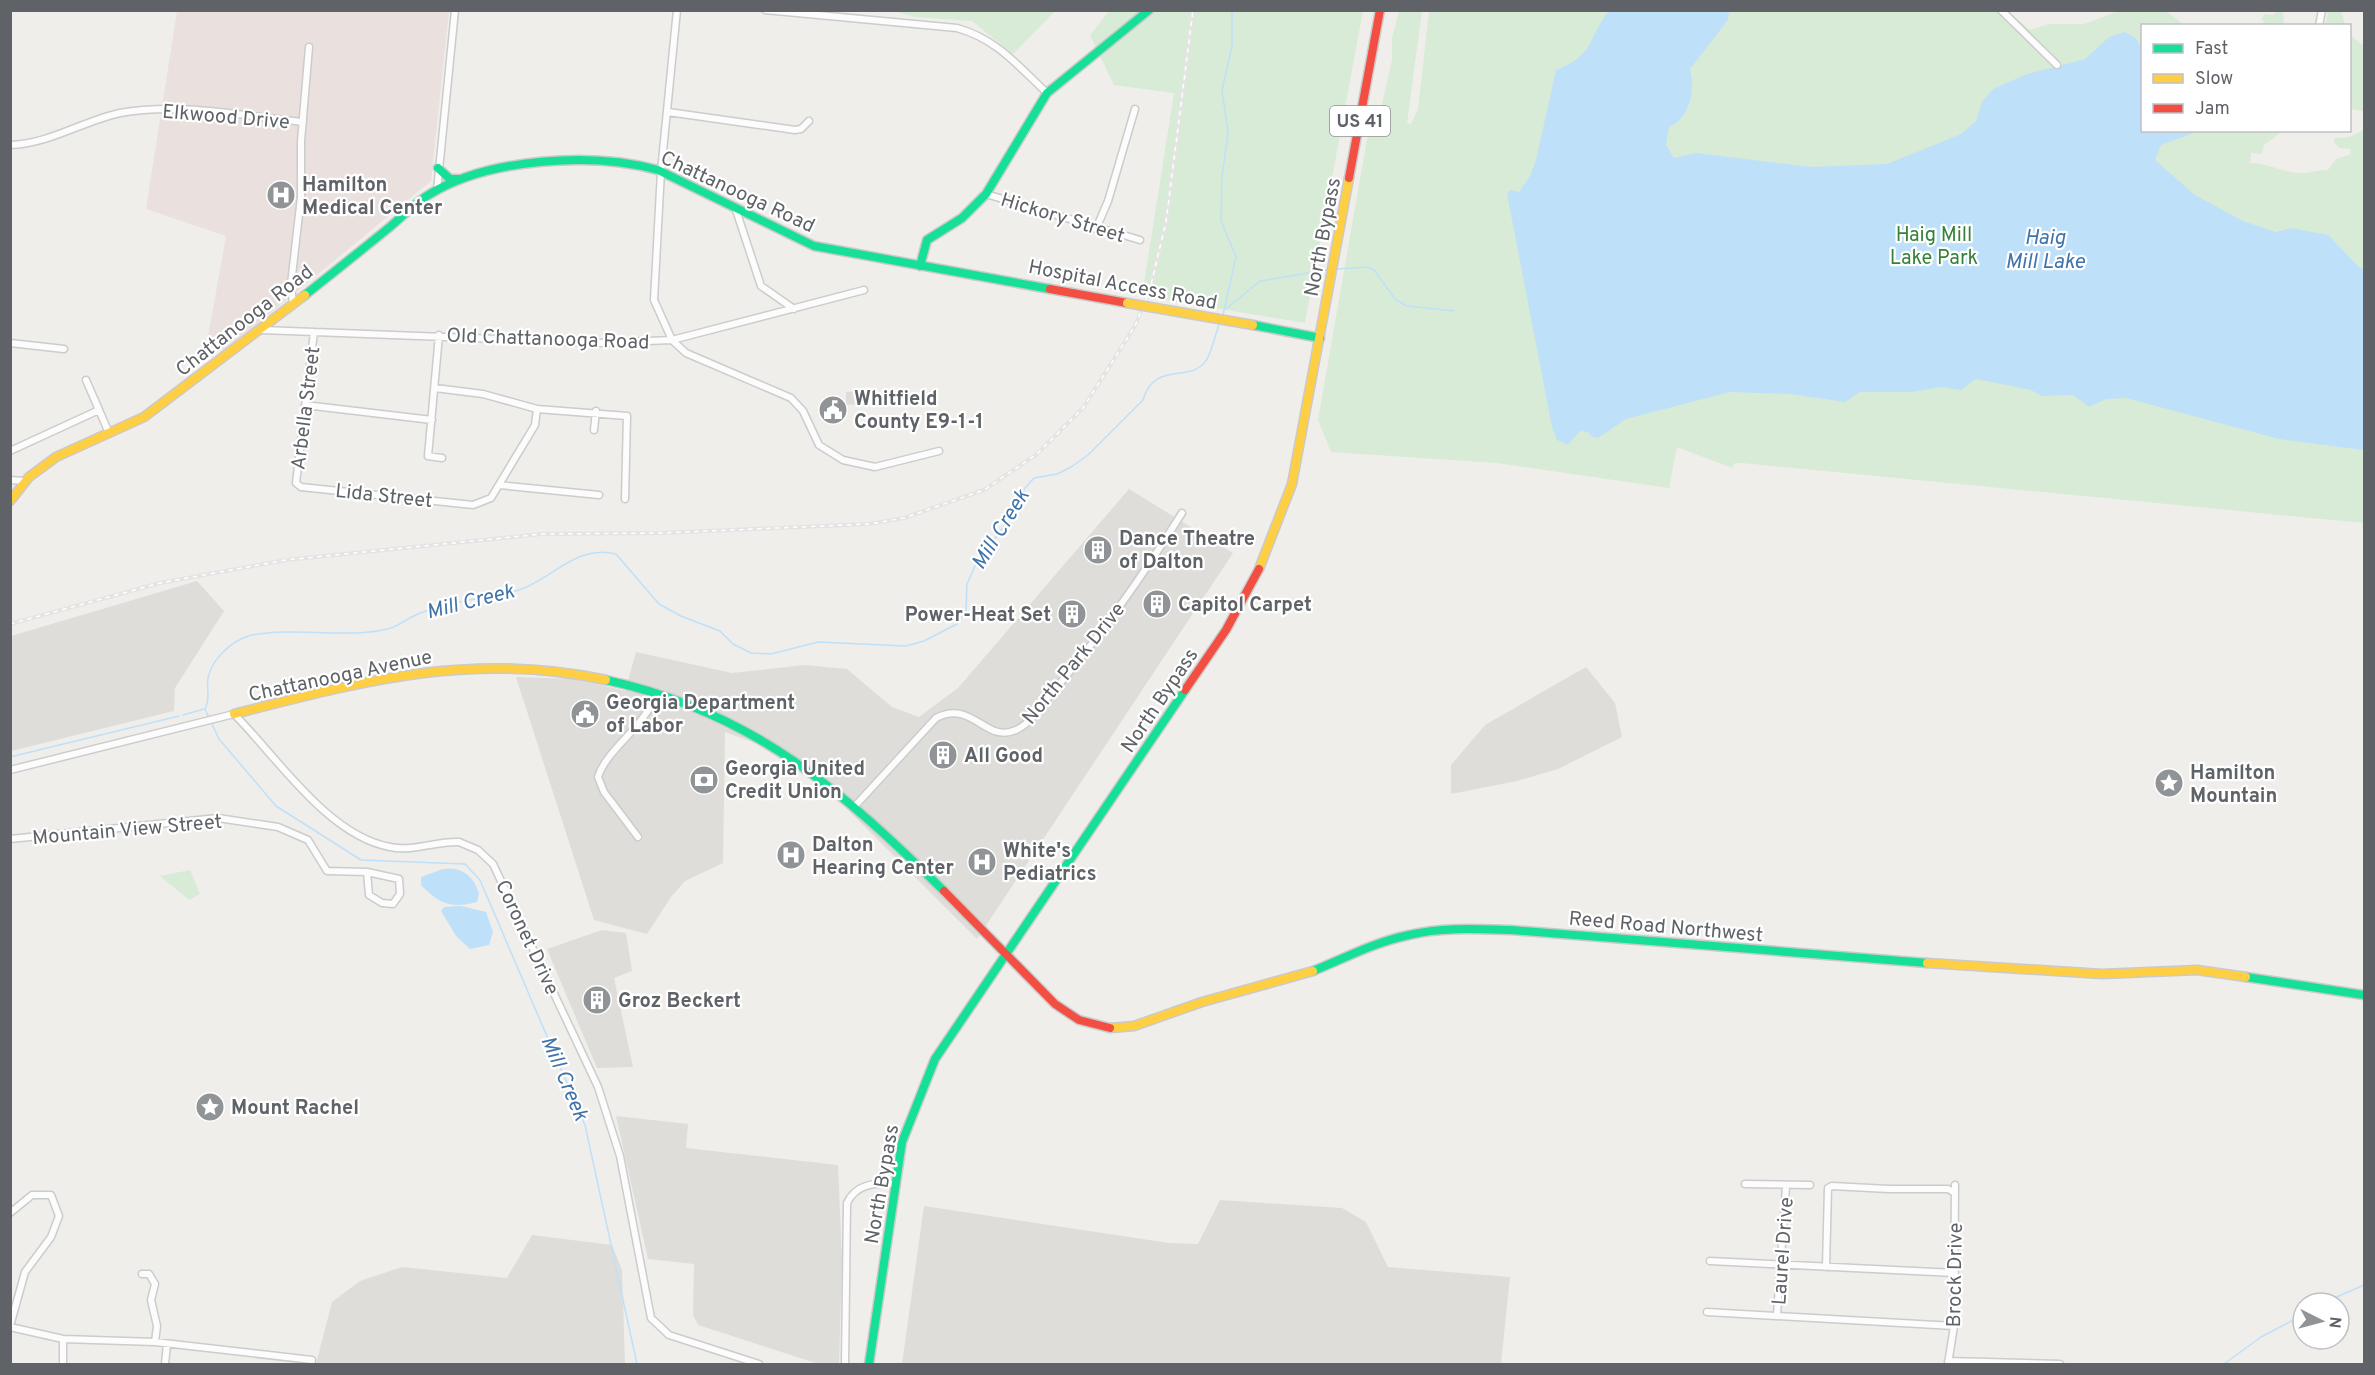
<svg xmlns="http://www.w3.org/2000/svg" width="2375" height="1375" font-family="Overpass,sans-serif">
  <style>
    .industrial { fill: #dfddda }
    .medical { fill: #eae0de }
    .green { fill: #d8ebd6 }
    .water { fill: #bfe0f9 }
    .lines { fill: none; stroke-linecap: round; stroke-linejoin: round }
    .stream { stroke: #bfe0f9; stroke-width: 1.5 }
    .street-casing { stroke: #cbcccc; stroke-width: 9 }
    .fast-casing { stroke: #cacacb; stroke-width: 11 }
    .slow-casing { stroke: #cacacb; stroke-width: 11 }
    .jam-casing { stroke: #cacacb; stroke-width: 11 }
    .street { stroke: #fdfcfc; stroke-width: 6 }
    .fast { stroke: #16e098; stroke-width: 8 }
    .slow { stroke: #ffcf43; stroke-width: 8 }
    .jam { stroke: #f24e42; stroke-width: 8 }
    .rail-casing { stroke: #e4e4e4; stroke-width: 4 }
    .rail { stroke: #fff; stroke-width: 1.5; stroke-dasharray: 4.5; stroke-linecap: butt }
    .slow-bridge-casing { stroke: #cacacb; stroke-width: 11; stroke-linecap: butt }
    .slow-bridge { stroke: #ffcf43; stroke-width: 8 }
    .labels { text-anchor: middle; stroke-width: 4.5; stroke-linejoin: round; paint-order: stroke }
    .shield { fill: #fff; stroke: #8f9295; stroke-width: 1.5 }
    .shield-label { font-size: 18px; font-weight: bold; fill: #5f6368 }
    .street-label { font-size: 20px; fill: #5f6368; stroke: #fff }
    .poi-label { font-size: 20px; font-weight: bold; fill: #5f6368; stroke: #fff; text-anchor: start }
    .park-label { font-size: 20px; fill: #348238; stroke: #fff }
    .water-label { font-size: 21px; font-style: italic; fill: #4174aa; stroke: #fff }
  </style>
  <rect width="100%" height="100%" fill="#efeeea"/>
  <!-- industrial -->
  <path class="industrial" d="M867,391V404L846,405V392Z
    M1129,489L1233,553L977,939L831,793L758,744L725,732L723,863L685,881L671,897L647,934L594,920L516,677L576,679L625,691L636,652L732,673L804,665L847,669L892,707L919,717L958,688Z
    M197,581L224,611L175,688L174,711L11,751V636Z
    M1586,667L1615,703L1622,737L1558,769L1517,781L1451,794V765L1485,725Z
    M602,930L626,933L632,971L614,978L633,1067L597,1068L547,949Z
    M616,1116L688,1124L686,1148L838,1165L842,1260L839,1364H819L698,1325L693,1315L694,1264L648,1259Z
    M1220,1200L1342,1208L1366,1222L1388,1267L1510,1277L1501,1364H902L924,1206L1169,1243L1198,1244Z
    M532,1235L612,1245L622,1270L625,1364H316L332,1302L360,1281L402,1267L507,1278Z"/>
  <!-- medical -->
  <path class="medical" d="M177,11H449L431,181L221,354L208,337L226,236L146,209Z"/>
  <!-- green -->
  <path class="green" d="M2007,10L2030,30L2049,24H2084L2119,11L2165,10L2184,25L2142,26V130L2283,131L2264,145L2262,154L2251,153L2250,163C2268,163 2279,171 2296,173C2306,174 2317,170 2328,170L2336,159L2351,154L2350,149L2339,148L2334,142V138L2349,137L2364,130V523L1742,463H1735L1732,468L1677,447L1669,488L1497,463L1331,452L1318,420L1370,122H1378L1392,60V38L1399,11H1422L1407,123L1411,124L1418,109L1429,11Z
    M894,11H1055L1013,54L972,21L915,17Z
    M1109,11H1363L1305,323L1142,296L1174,93L1114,85L1090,35Z
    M2278,11L2283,13L2284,25H2261L2265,21L2261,20L2264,14L2273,15Z
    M2328,11H2341L2345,25H2326Z
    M2350,35L2364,46V111L2350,109Z
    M190,870L200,894L189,900L160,876Z"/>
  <!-- water -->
  <path class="water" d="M1609,11H1729L1728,20L1690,69C1695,89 1691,118 1669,127L1666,145L1674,158L1696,153L1812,167L1887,164L1961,134L1976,121L1982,102L1993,89L2027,74L2085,59L2109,37L2124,32L2135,37L2142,48V130L2194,131L2191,134L2161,145L2155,160L2195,195L2243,221L2276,232L2291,228L2328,235L2360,268L2364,269V450L2279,439L2126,398L2106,399L2089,407L2073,395L2042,396L2031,390L1976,379L1961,390L1940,387L1912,392H1860L1845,402L1790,394L1730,392L1626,419L1598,438L1591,436L1588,432L1580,431L1568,445L1557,440L1552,427L1507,194L1510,190L1519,192L1530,176L1536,160L1556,70C1597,54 1586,39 1609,11Z
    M443,869C461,866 473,875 479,893L477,902C451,909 439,904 421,885V877Z
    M461,906L486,912L493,932L489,945L470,949L456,936L441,911L444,907Z"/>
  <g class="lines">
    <!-- stream -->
    <path class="stream" d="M1337,269L1368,267L1374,270L1396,300L1407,306L1454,311
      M1226,309L1260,281L1327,270
      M1223,315L1236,257L1221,221L1222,177L1228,132L1222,90L1232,46V10
      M183,715L204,709
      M209,718L205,709C211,697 206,690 208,678C211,662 226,647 239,640C268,623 346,640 387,629C398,627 406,619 416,615C428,609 442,607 455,603C477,597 501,597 522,589C555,576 578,544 616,554L659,604L681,616L720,631L733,644L751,653L771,654L818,642L906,646L924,641L957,624L966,611L967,584L975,566L1004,526L1025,488L1034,478L1057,474L1071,467L1088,455L1143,400C1155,359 1192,385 1207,359C1213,348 1215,334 1220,322
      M211,722L219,739L276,806L361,860L465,864L480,880L585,1125L637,1364
      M10,757L179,716
      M2323,1303L2364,1285
      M2224,1364L2261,1337L2303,1315"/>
    <!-- street casing -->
    <g class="street-casing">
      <path id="street" d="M677,10L661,171L654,300L672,340L686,353L791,398L803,411L819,445L843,460L875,467L939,451
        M765,10L957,28C997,39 1018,66 1047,93
        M2001,10L2057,65
        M2319,26L2322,10
        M668,112L795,130L801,129L809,121
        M10,145C49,144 83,121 120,113C179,102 243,116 303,122
        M437,190L455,10
        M986,194L1140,240
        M736,210L761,286L794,309
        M1096,229L1108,201L1135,109
        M293,305L291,284L301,197V141L309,47
        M262,330L599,343L672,340L864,290
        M314,332L296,483L301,487L473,505L491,498L535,425L537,409
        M439,335L428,456L442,458
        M10,343L64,349
        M86,380L109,433
        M435,388L483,394L537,409L627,416L625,499
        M305,405L432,420
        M594,430L596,411
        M10,451L99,410
        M10,480L25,481
        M499,485L599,495
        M10,770L234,714C277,757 328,836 390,847C413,852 436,841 459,842L478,850L493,864L598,1087L620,1156L651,1318L669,1335L759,1364
        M855,806L936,718C973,699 985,744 1016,730C1030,724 1041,706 1051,694C1100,637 1142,577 1182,513
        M638,837L604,792L598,777C606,750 644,728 657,693
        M10,839L218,818L278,827L308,840L327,871L367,872L399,879L400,894L393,904L382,903L369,895L367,872
        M1745,1184L1810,1185
        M10,1213L32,1195H51L59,1216L51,1237L25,1272L10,1326
        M1710,1261L1955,1273
        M1826,1267L1828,1188L1832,1186L1889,1189H1948L1955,1193
        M142,1274H149L155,1284L151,1300L157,1326L155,1342
        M1707,1312L1954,1326
        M1777,1315L1786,1187
        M10,1327L63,1339L155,1342L312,1360L311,1364
        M1948,1361L2060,1364
        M63,1364V1339
        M165,1364L167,1344
        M845,1364L847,1203C856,1184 875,1182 894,1184
        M1948,1364L1954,1326L1955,1185"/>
    </g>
    <!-- fast casing -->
    <g class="fast-casing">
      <path id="fast" d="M438,168L450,179H461
        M920,266L927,240L962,218L986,194L1047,93L1149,10
        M305,295C334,272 363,249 391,226C404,215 416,202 430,194C489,158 593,152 658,170L814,246L1050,289
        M1253,325L1320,338
        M606,680C753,712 840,789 944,891
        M1313,971C1345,958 1375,942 1409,935C1442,927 1477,929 1511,930L1927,963
        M2246,977L2364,995
        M869,1364L902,1142L935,1059L1185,690"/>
    </g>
    <!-- slow casing -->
    <g class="slow-casing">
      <path id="slow" d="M10,501L29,477L56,457L144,417L305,295
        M1259,569L1292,484L1349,178
        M234,714C363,681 472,651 606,680
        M1927,963L2102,974L2197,970L2246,977
        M1110,1028L1134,1026L1202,1002L1313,971"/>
    </g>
    <!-- jam casing -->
    <g class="jam-casing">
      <path id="jam" d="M1349,178L1380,10
        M1050,289L1127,303
        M1185,690L1226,630L1259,569
        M944,891L1055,1004L1079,1020L1110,1028"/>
    </g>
    <!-- street -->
    <use href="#street" class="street"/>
    <!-- fast -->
    <use href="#fast" class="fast"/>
    <!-- slow -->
    <use href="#slow" class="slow"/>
    <!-- jam -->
    <use href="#jam" class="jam"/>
    <!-- rail casing -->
    <g class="rail-casing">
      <path id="rail" d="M10,624L160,583L286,560L542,534L662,533L869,524L904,518L984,490L1037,454L1083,408L1135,326L1150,289L1166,222L1193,10"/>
    </g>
    <!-- rail -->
    <use href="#rail" class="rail"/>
    <!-- slow-bridge casing -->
    <g class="slow-bridge-casing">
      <path id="slow-bridge" d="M1127,303L1253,325"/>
    </g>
    <!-- slow-bridge -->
    <use href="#slow-bridge" class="slow-bridge"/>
  </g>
  <!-- icons -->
  <defs>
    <g id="hospital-disc" transform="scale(1.5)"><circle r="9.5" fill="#919496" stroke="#fff"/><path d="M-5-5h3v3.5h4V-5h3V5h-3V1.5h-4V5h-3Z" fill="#fff"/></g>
    <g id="civic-disc" transform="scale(1.5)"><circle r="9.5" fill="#919496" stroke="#fff"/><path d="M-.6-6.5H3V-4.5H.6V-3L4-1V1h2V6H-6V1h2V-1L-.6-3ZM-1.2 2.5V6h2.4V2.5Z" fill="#fff"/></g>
    <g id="building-disc" transform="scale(1.5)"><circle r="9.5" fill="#919496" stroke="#fff"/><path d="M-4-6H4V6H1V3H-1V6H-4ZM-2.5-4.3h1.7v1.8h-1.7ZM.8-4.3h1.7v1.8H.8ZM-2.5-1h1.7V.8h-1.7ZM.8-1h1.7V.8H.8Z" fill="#fff"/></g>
    <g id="bank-disc" transform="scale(1.5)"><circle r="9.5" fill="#919496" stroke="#fff"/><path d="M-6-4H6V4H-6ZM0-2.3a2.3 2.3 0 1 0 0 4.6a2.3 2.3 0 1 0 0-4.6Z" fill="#fff"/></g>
    <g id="sight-disc" transform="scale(1.5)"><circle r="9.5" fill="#919496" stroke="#fff"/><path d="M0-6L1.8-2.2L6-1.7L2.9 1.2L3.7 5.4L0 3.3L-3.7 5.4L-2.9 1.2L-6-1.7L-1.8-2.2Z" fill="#fff"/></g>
  </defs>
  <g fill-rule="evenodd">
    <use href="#hospital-disc" x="281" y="195"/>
    <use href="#civic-disc" x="833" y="410"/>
    <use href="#building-disc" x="1098" y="550"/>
    <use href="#building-disc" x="1157" y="604"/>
    <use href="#building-disc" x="1072" y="614"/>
    <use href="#civic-disc" x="585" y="714"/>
    <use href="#building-disc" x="943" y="755"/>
    <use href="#bank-disc" x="704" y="780"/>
    <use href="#sight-disc" x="2169" y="783"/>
    <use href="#hospital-disc" x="791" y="855"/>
    <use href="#hospital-disc" x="982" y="862"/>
    <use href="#building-disc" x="597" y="1000"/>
    <use href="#sight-disc" x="210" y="1107"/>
  </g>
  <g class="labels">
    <!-- shield labels -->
    <rect class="shield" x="1330" y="106" width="60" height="30" rx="4.5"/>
    <g class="shield-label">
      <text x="1360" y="127">US 41</text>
    </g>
    <!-- street labels -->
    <g class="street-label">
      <text transform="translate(226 116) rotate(5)" y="7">Elkwood Drive</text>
      <text transform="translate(738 191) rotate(25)" y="7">Chattanooga Road</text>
      <text transform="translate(1063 217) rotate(17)" y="7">Hickory Street</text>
      <text transform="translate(1322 237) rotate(-79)" y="7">North Bypass</text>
      <text transform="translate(1123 284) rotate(11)" y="7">Hospital Access Road</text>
      <text transform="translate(244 320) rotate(-38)" y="7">Chattanooga Road</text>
      <text transform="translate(548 338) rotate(2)" y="7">Old Chattanooga Road</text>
      <text transform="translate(305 408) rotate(-83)" y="7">Arbella Street</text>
      <text transform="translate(384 495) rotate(6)" y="7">Lida Street</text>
      <text transform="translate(1073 663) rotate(-51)" y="7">North Park Drive</text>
      <text transform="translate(340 675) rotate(-12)" y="7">Chattanooga Avenue</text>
      <text transform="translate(1159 700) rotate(-56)" y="7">North Bypass</text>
      <text transform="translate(127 829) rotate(-5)" y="7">Mountain View Street</text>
      <text transform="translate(1666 926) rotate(5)" y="7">Reed Road Northwest</text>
      <text transform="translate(528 937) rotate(65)" y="7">Coronet Drive</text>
      <text transform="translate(881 1184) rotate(-80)" y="7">North Bypass</text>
      <text transform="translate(1782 1251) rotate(-86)" y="7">Laurel Drive</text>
      <text transform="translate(1954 1275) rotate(-89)" y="7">Brock Drive</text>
    </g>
    <!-- poi labels -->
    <g class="poi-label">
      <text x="302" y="191">Hamilton<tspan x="302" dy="23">Medical Center</tspan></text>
      <text x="854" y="405">Whitfield<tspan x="854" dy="23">County E9-1-1</tspan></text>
      <text x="1119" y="545">Dance Theatre<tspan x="1119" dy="23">of Dalton</tspan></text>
      <text x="1178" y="611">Capitol Carpet</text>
      <text x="1051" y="621" text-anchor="end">Power-Heat Set</text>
      <text x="606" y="709">Georgia Department<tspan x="606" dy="23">of Labor</tspan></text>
      <text x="964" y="762">All Good</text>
      <text x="725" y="775">Georgia United<tspan x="725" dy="23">Credit Union</tspan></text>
      <text x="2190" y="779">Hamilton<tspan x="2190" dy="23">Mountain</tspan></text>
      <text x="812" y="851">Dalton<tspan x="812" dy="23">Hearing Center</tspan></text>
      <text x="1003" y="857">White's<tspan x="1003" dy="23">Pediatrics</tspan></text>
      <text x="618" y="1007">Groz Beckert</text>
      <text x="231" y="1114">Mount Rachel</text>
    </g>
    <!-- park labels -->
    <g class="park-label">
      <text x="1934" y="241">Haig Mill<tspan x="1934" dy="23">Lake Park</tspan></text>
    </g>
    <!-- water labels -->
    <g class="water-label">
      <text x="2045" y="244">Haig<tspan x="2045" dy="24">Mill Lake</tspan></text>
      <text transform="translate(1000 529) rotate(-58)" y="7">Mill Creek</text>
      <text transform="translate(470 601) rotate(-14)" y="7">Mill Creek</text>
      <text transform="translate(565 1078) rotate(67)" y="7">Mill Creek</text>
    </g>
  </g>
  <!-- border -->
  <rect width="2375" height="1375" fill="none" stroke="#5f6368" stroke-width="24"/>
  <!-- legend -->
  <rect x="2141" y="24" width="210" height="108" fill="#ffffff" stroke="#bfc1c3" stroke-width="1.5"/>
  <rect x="2153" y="44" width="30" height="9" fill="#16e098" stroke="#bfc1c3" stroke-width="1.5"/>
  <text x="2195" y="54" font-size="18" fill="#5f6368">Fast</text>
  <rect x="2153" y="74" width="30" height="9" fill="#ffcf43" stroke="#bfc1c3" stroke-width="1.5"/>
  <text x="2195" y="84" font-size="18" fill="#5f6368">Slow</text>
  <rect x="2153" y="104" width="30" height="9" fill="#f24e42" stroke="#bfc1c3" stroke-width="1.5"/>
  <text x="2195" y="114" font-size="18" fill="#5f6368">Jam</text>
  <!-- north arrow -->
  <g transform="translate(2321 1321) rotate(96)"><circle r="28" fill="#ffffff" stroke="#bfc1c3" stroke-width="1.5"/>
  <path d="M0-4.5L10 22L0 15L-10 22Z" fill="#919496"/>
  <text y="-9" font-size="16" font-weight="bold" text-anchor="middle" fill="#5f6368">N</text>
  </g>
</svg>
